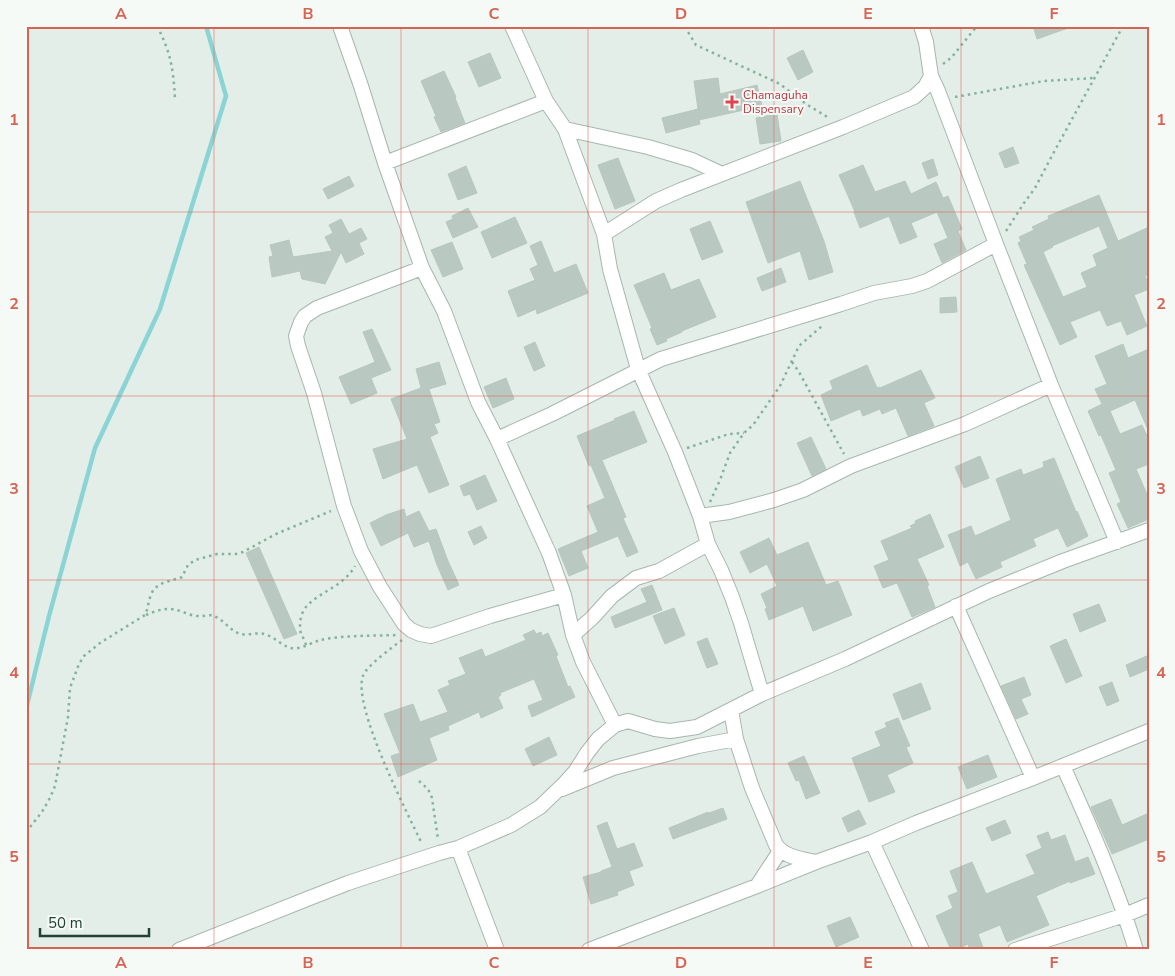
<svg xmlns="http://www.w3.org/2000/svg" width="1175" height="976" font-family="'Nunito Sans',sans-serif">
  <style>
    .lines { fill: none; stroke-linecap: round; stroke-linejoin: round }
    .stream { stroke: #8bd4d5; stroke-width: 4.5 }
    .building { fill: #b9c9c1; stroke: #b6c8be; fill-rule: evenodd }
    .minor-casing { stroke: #a6b7ae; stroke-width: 16 }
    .path { stroke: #83b39d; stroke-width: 2.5; stroke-dasharray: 2.5 4; stroke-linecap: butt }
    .minor { stroke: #fff; stroke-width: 14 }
    .grid { fill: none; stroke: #d76353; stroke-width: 1; stroke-opacity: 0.55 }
    .health-dot { fill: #e0444e; stroke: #f5faf7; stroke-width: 2 }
    .labels { text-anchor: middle; stroke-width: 4; stroke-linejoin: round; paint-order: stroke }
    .health-label { font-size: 12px; fill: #be3a42; stroke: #f5faf7; text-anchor: start }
    .neatline { fill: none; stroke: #d76353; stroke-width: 2 }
    .grid-label { font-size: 16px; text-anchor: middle; font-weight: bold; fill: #d76353 }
  </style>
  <rect width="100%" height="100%" fill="#e4eee8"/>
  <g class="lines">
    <!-- stream -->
    <path class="stream" d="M26,709L49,616L95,448L160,309L226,96L206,26"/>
  </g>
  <!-- building -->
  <path class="building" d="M1033,26H1067L1068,28L1037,39Z
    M803,50L813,72L798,80L787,58Z
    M490,53L501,78L479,87L468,62Z
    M444,71L456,97L455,98L465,123L441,132L434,117L436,116L421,81Z
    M718,78L720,94L757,85L762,106L699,120L700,124L666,133L662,118L698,109L694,81Z
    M777,114L781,141L760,144L756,118Z
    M1013,147L1019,163L1005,168L999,153Z
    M618,158L635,201L615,209L598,165Z
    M933,159L938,175L928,179L922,163Z
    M863,165L875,192L905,181L911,194L936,182L943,198L948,196L962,229L958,231L966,250L942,263L934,244L948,238L937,212L911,223L917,237L900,244L889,216L860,228L854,212H855L839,175Z
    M466,166L477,193L458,200L448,174Z
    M349,176L354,186L328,199L323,189Z
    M800,181L824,241L833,272L809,280L800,251L768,263L746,202Z
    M1099,195L1118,241L1149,227V274L1145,276L1149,285V289L1134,295L1147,326L1127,335L1121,321L1107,326L1100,310L1070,322L1077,337L1060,345L1024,265L1027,264L1018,243L1021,241L1019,237L1034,230L1032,227L1049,219L1048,216ZM1099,226L1108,248L1093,255L1097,266L1081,273L1087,287L1063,297L1043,252L1053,247L1052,246Z
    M468,208L478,227L453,238L446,222L453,219L452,216Z
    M515,217L527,243L492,258L481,232Z
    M341,219L349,234L361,228L367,239L359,243L364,254L346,263L341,252L325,284L302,279L300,271L272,277L269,257L273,256L270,245L289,240L293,257L332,251L325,237L333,233L329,225Z
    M710,221L723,252L702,260L690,229Z
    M541,241L554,273L576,264L588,293L537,314L536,309L518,317L508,291L535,280L530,269L538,265L530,246Z
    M452,242L463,269L443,277L431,250Z
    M781,268L786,282L762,291L757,278Z
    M664,273L671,290L699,279L716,317L682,331V332L666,339L667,341L657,345L650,329L652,328L634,285Z
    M956,297L957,312L940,313V298Z
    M372,329L391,370L371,378L377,393L351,404L339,377L375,362L363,332Z
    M535,342L545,366L534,371L524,347Z
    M1123,344L1128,358L1149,349V432L1135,400L1110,411L1120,434L1142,425L1149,440V464L1136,469L1149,499V519L1128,528L1117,504L1121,502L1109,473L1116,470L1101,435L1099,436L1088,411L1102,404L1095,389L1107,384L1095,356Z
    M439,362L446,384L429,389L440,422L434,424L438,433L430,437L449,485L429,493L417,465L383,479L373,449L407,439L391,399L421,388L416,369Z
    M867,365L877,388L880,387V388L921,370L935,398L924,403L934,426L908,436L896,408L882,414L880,409L863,416L860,409L831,421L821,395L833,389L830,381Z
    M506,378L514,399L493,408L484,387Z
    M634,411L647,442L602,460L626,517L623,518L638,552L627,557L618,536L581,551L588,568L569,576L558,549L598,532L587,506L605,498L591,465L589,466L577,436L615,420L614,419Z
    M811,437L826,469L812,476L797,443Z
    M980,456L989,478L964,488L955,467Z
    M1054,458L1076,512L1077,511L1088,536L1067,547L1058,528L1033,539L1036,546L1000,562L1002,567L976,579L968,562L960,566L948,535L971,526L975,536L1011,520L996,479L1021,469L1023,475L1044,467L1043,462Z
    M485,475L497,501L477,510L470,494L464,496L460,486Z
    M404,509L406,517L419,511L429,531L436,529L448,561L459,585L448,590L437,565L429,541L414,547L408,533L381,546L370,523L386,515Z
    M930,514L944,547L917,559L929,585L927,586L935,607L912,617L897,583L883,588L874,566L889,560L881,541L912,528L910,526L916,523L915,521Z
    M481,526L487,538L474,545L468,532Z
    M769,538L777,555L808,542L826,585L838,581L852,615L813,631L803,606L769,620L765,609L767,608L761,594L777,586L767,564L750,573L740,552Z
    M259,547L297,634L284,639L246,553Z
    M652,585L662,610L615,628L611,617L647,602L641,589Z
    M1099,604L1106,621L1080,632L1073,614Z
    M674,608L685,635L665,644L653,616Z
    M534,630L536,634L541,632L542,636L548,633L558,655L556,656L568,687L570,686L575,697L532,717L528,706L543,700L534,679L500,693L501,695L498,697L503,708L481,718L479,712L448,726L449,730L429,738L437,760L398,777L391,756L400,753L384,714L413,704L420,722L448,712L438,690L450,685L448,681L466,674L459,658L482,649L485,657L526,640L523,635Z
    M707,638L718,664L707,668L697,642Z
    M1066,639L1082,676L1066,683L1050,646Z
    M1149,655V669L1130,677L1126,665Z
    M1024,677L1031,695L1021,699L1028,714L1016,719L1001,686Z
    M1112,682L1119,701L1107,706L1099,687Z
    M921,683L931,709L903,720L893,694Z
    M898,718L910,746L906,747L913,763L887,775L895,792L869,802L852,758L881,746L875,732L887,727L885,723Z
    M549,737L557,755L533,766L525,749Z
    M988,755L997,777L967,789L958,767Z
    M804,756L820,793L806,799L799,780L796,781L788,763Z
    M1111,799L1122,825L1149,813V839L1112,854L1091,807Z
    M723,808L727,819L673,839L669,828L708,812L709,813Z
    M859,810L866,824L848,832L842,818Z
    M1005,820L1011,833L992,841L986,828Z
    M607,822L617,849L634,843L643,866L629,871L634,885L617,892L618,895L591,904L583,877L601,872V871L612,867L597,826Z
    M1048,832L1051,840L1065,835L1075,862L1088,857L1095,874L1070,883V881L1036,896L1049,925L1007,942L1000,925L978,934L984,950H970L968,944L957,950H951L936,916L953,908L948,896L958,892L950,871L972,862L986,894L1035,874L1026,855L1042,848L1037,836Z
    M850,917L859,937L836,947L827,926Z"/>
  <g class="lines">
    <!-- minor casing -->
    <g class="minor-casing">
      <path id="minor" d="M340,26L361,86L385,163L422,268L444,311L478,402L497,439L549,553L564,595L573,635L583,662L615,725
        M512,26L546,101L565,129L604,234L610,269L638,369L675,452L700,516L708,544L721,570L732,597L741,623L762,694
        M931,76L938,91L996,244L1051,385L1117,542
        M565,129L648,147L692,160L722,174
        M385,163L546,101
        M604,234L656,201L681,190L843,127L914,97L925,87L931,76L926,42L921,26
        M422,268L317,308L305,316L301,322L296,336L298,346L314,393L344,506L361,551L380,587L404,624L411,630L420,634L431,636L490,616L564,595
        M497,439L552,414L661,359L841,304L874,293L912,286L927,281L996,244
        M700,516L729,512L774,500L803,490L851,466L965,424L1051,385
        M956,606L1033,778
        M573,635L592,618L612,596L636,578L659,571L708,544
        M731,710L736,739L752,788L776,845C784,857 802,859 816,862
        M1063,766C1090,826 1117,887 1136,950
        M562,789L613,768L698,746L736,739
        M872,842L922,950
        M458,848L497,950
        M757,886L780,851
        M179,950L307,899L348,883L439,853L458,848L511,825L540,807L565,783L575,772L587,753L598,739L615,725L628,721L655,729L670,731L697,727L762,694L845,659L989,591L1063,561L1149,530
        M589,950L757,886L816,862L872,842L916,823L1033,778L1149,731
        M1015,950L1125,915L1149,905"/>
    </g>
    <!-- path -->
    <path class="path" d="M157,26C171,53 173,68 175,98
      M686,26L688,32L696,45L780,84L806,104L829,118
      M943,64L951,58L977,26
      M955,97L1044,81L1094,78
      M1006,231L1024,203L1035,188L1054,152L1123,26
      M792,362L799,372L844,454
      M687,448L729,434L744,433
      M710,502L720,480L730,453L744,433L753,425L780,386L799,346L822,326
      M146,615C155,611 166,607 176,610C183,611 190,616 198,616C205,617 210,613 216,617C225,621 231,632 241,634C250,636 258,631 267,635C276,638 282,646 291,648C300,650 311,643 320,640C345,635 371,636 397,635
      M402,640C393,647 366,666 363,676C352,706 407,812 422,844
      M306,645C305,641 303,637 301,634C299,626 300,614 306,607C320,591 343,587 355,566
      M419,781L428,789L432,798L438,839
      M26,832L42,812L50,798L55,786L68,717L70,688L79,664L84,656L100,643L145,615C148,609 148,602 151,595C155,582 172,581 182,577L188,565L195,560L217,554H236L243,552L276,534L331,511"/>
    <!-- minor -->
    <use href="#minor" class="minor"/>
  </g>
  <!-- grid -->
  <path class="grid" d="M214,26V950M401,26V950M588,26V950M774,26V950M961,26V950M26,212H1149M26,396H1149M26,580H1149M26,764H1149"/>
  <!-- markers -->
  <path class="health-dot" d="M729.5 94.5h5v5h5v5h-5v5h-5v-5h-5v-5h5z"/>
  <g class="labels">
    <!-- health labels -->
    <g class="health-label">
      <text x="743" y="99">Chamaguha<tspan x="743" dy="14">Dispensary</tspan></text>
    </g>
  </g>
  <!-- border -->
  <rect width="1175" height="976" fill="none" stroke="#f5faf7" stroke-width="55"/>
  <!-- scale -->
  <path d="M40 928v8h109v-8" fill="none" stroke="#224134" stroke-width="2.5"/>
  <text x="48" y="928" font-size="15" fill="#224134" stroke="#f5faf7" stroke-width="4" paint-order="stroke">50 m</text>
  <rect x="28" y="28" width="1120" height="920" class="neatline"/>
  <g class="grid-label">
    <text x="121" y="19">A</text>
    <text x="308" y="19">B</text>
    <text x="494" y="19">C</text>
    <text x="681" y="19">D</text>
    <text x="868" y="19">E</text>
    <text x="1054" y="19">F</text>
    <text x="14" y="125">1</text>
    <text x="1161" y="125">1</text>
    <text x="14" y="309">2</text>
    <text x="1161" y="309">2</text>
    <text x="14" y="494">3</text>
    <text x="1161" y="494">3</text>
    <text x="14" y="678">4</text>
    <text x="1161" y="678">4</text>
    <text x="14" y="862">5</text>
    <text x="1161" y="862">5</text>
    <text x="121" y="968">A</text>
    <text x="308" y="968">B</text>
    <text x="494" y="968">C</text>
    <text x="681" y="968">D</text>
    <text x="868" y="968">E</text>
    <text x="1054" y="968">F</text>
  </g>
</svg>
